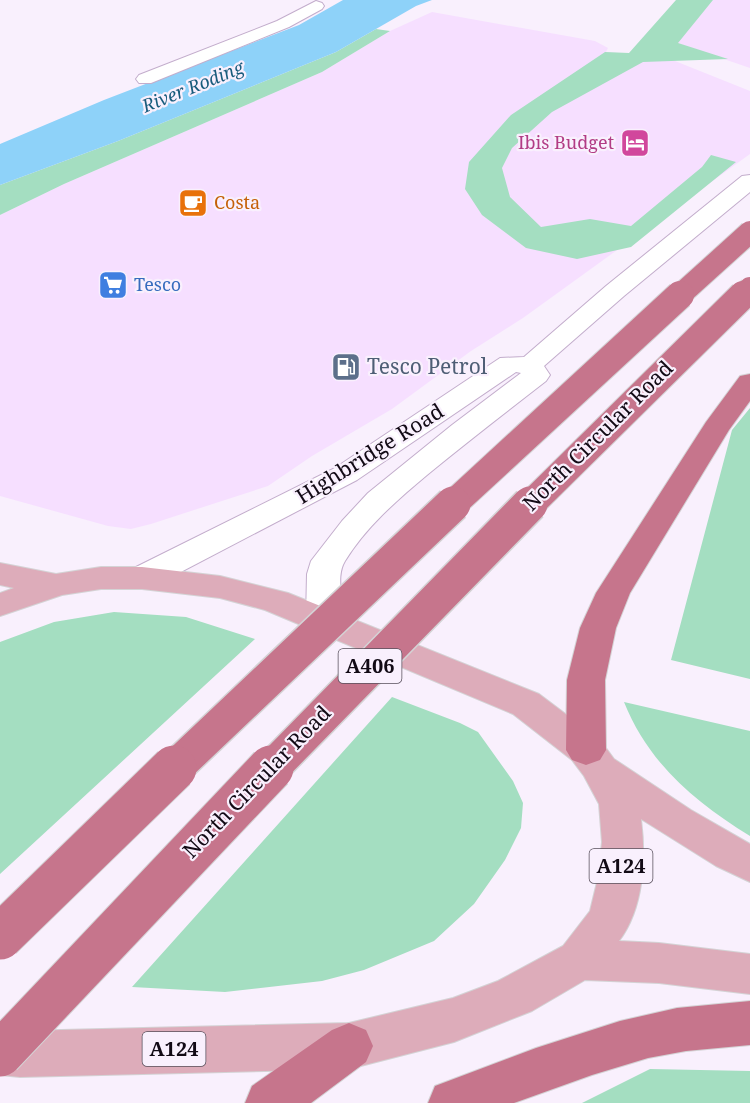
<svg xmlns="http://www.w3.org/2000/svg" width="750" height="1103" font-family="'Noto Serif',serif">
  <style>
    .built { fill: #f6dfff }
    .green { fill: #a4dec1 }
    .water { fill: #8ed2f9 }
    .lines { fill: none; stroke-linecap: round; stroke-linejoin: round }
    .street-casing { stroke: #c3adcc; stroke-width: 2 }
    .secondary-casing { stroke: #c3adcc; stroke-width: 2 }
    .primary-casing { stroke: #d4d3d5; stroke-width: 2 }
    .highway-casing { stroke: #d4d3d5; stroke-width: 2 }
    .street { fill: #fff; fill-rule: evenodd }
    .secondary { fill: #fff; fill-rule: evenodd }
    .primary { fill: #ddacba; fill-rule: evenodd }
    .highway { fill: #c6758c; fill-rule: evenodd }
    .highway-bridge-far3-casing { stroke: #d4d3d5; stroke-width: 24; stroke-linecap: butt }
    .highway-bridge-far2-casing { stroke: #d4d3d5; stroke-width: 30; stroke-linecap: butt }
    .highway-bridge-far1-casing { stroke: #d4d3d5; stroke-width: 38; stroke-linecap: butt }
    .highway-bridge-casing { stroke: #d4d3d5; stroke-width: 47; stroke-linecap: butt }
    .highway-bridge-far3 { stroke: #c6758c; stroke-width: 22 }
    .highway-bridge-far2 { stroke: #c6758c; stroke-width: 28 }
    .highway-bridge-far1 { stroke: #c6758c; stroke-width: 35 }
    .highway-bridge { stroke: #c6758c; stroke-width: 45 }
    .labels { text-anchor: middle; stroke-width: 4.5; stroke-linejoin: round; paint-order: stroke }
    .far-water-label { font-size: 18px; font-style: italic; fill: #195c7d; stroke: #f9f0fd }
    .far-hotel-label { font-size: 18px; fill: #b23c85; stroke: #f9f0fd; text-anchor: end }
    .far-food-label { font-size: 18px; fill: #c56008; stroke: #f9f0fd; text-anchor: start }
    .far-shop-label { font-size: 18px; fill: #366cbe; stroke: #f9f0fd; text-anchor: start }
    .shield { fill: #f9f0fd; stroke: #574f5b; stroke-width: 1.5 }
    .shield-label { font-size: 20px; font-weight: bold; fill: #120a15 }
    .service-label { font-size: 21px; fill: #4e5e75; stroke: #f9f0fd; text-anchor: start }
    .street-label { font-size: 21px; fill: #120a15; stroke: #f9f0fd }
  </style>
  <rect width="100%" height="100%" fill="#f9f0fd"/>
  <!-- built -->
  <path class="built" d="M713,0H750V68L677,43Z
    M432,12L595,41L608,48L606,52L665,57L750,91V154L523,318L471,351L392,409L312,456L268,486L151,524L131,529L108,526L0,496V215L64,184L322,72L390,31Z"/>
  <!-- green -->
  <path class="green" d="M676,0H713L678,43L728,59L643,62L552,112L512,148L502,168L510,197L541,227L590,219L631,226L702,167L711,155L736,162L631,247L577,259L526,248L482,215L465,189L469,162L511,115L605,52L629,53Z
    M376,29L390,31L322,72L64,184L0,215V185L118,141L336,52Z
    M750,408V679L671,660L732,430Z
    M114,612L186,617L255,639L0,874V642L54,622Z
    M392,697L460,723L478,732L513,781L523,803L521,828L505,860L474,904L434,941L364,970L322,981L225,992L132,987Z
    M624,702L750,731V836C695,802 649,764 624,702Z
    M650,1069L750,1071V1103H582Z"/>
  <!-- water -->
  <path class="water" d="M343,0H432L416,6L336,52L118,141L0,185V144L104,100L299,25Z"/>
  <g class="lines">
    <!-- street casing -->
    <g class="street-casing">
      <path id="street" d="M316,1L322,3L324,6L322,9L289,27L151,83H139L136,79L139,75L277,21Z"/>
    </g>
    <!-- secondary casing -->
    <g class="secondary-casing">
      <path id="secondary" d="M750,175V192L624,296L544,366L550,375L546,381C506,412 466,443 427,475C397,500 366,527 345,561C333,581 349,607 336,627L324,631L312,627L306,619L307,574L311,561L342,521L368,493L452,425L521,373L516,372L357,480L154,586L142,589L130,586L125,578L130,570L335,468L500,358L524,357L606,286L742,176Z"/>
    </g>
    <!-- primary casing -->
    <g class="primary-casing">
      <path id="primary" d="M0,563L56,574L101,567H142L220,576L288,593L539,694L600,740L614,759L691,810L750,844V882L716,866L641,819C646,859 644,908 619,941L659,943L750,954V994L659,983L585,980L532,1011L454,1042L349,1069L20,1077L0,1075V1029L20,1031L349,1023L453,998L498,981L563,946L590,911L598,878L602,842L599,804L584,776L572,760L513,714L265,610L220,598L142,589H101L62,595L0,616V593L14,588L0,585Z"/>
    </g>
    <!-- highway casing -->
    <g class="highway-casing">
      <path id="highway" d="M750,374V401L729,430L630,593L616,628L605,680L606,750L600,760L586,765L572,760L566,750L567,680L580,628L596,593L706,422L740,376Z
        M750,1001V1045L686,1051L648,1058L592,1075L514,1103H428L435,1086L536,1048L620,1021L677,1008Z
        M349,1023L366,1030L373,1046L366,1062L311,1103H245L252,1086L332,1030Z"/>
    </g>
    <!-- street -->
    <use href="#street" class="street"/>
    <!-- secondary -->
    <use href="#secondary" class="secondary"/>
    <!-- primary -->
    <use href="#primary" class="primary"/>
    <!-- highway -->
    <use href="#highway" class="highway"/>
    <!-- highway-bridge-far3 casing -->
    <g class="highway-bridge-far3-casing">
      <path id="highway-bridge-far3" d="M678,297L750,232
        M741,297L750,288"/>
    </g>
    <!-- highway-bridge-far2 casing -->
    <g class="highway-bridge-far2-casing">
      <path id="highway-bridge-far2" d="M451,506L680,295
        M529,506L743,295"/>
    </g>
    <!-- highway-bridge-far1 casing -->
    <g class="highway-bridge-far1-casing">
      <path id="highway-bridge-far1" d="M173,770L453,504
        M270,770L530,504"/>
    </g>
    <!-- highway-bridge casing -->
    <g class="highway-bridge-casing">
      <path id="highway-bridge" d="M0,937L174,768
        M0,1054L271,768"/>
    </g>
    <!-- highway-bridge-far3 -->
    <use href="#highway-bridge-far3" class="highway-bridge-far3"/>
    <!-- highway-bridge-far2 -->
    <use href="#highway-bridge-far2" class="highway-bridge-far2"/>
    <!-- highway-bridge-far1 -->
    <use href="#highway-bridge-far1" class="highway-bridge-far1"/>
    <!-- highway-bridge -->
    <use href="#highway-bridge" class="highway-bridge"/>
  </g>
  <!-- icons -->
  <defs>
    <g id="hotel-square" transform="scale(1.5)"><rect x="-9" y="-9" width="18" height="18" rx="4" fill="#d1479c" stroke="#f9f0fd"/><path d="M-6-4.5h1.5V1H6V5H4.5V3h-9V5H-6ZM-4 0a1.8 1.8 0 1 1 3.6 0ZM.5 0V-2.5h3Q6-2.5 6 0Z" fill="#fff"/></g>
    <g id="cafe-square" transform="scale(1.5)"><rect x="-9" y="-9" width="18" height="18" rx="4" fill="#e8710a" stroke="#f9f0fd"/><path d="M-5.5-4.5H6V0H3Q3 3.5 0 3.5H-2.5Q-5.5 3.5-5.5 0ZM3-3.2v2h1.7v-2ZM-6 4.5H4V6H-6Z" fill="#fff"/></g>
    <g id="supermarket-square" transform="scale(1.5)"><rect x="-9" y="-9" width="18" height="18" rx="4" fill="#3f7fe0" stroke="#f9f0fd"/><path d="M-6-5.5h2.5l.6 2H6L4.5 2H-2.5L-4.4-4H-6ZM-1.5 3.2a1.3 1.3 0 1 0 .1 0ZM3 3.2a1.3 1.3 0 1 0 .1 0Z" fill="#fff"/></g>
    <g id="fuel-square" transform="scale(1.5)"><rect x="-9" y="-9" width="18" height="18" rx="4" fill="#5c6f8a" stroke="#f9f0fd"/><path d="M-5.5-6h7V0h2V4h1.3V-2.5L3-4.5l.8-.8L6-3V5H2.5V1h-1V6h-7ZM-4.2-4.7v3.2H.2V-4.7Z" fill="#fff"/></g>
  </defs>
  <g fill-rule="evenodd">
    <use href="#hotel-square" x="635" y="143"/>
    <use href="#cafe-square" x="193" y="203"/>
    <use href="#supermarket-square" x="113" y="285"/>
    <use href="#fuel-square" x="346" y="367"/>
  </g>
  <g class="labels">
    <!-- far-water labels -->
    <g class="far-water-label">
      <text transform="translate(193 87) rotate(-22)" y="6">River Roding</text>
    </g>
    <!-- far-hotel labels -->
    <g class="far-hotel-label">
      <text x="614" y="149">Ibis Budget</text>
    </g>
    <!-- far-food labels -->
    <g class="far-food-label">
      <text x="214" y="209">Costa</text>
    </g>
    <!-- far-shop labels -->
    <g class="far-shop-label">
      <text x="134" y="291">Tesco</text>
    </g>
    <!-- shield labels -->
    <g class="shield">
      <rect x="338.5" y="649" width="63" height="34" rx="4.5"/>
      <rect x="589.5" y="849" width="63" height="34" rx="4.5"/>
      <rect x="142.5" y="1032" width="63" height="34" rx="4.5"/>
    </g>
    <g class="shield-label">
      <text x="370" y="673">A406</text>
      <text x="621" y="873">A124</text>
      <text x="174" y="1056">A124</text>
    </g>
    <!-- service labels -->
    <g class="service-label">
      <text x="367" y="374">Tesco Petrol</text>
    </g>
    <!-- street labels -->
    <g class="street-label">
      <text transform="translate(598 436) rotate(-45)" y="7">North Circular Road</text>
      <text transform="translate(370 454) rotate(-32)" y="7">Highbridge Road</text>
      <text transform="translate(257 782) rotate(-46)" y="7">North Circular Road</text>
    </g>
  </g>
</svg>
